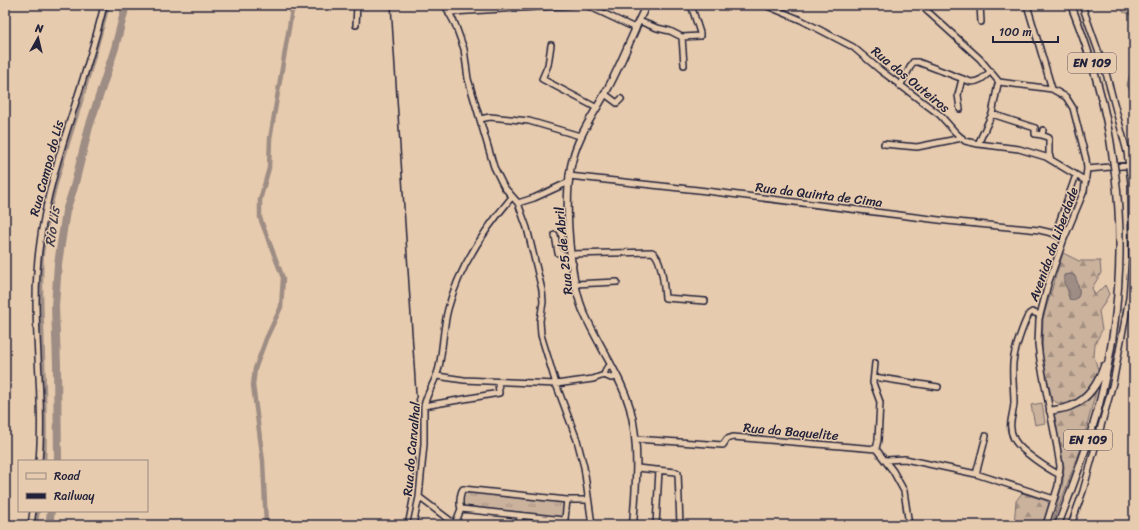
<svg xmlns="http://www.w3.org/2000/svg" width="1139" height="530" font-family="Sriracha,sans-serif">
  <style>
    .grass { fill: #cab29d; stroke: #766a6c }
    .forest { fill: url(#forest-firs); stroke: #766a6c; fill-rule: evenodd }
    .park { fill: url(#park-tufts); stroke: #766a6c }
    .water { fill: #9e8d84; stroke: #6c6267 }
    .lines { fill: none; stroke-linecap: round; stroke-linejoin: round }
    .canal { stroke: #9e8d84; stroke-width: 4.5 }
    .river { stroke: #9e8d84; stroke-width: 8 }
    .minor-casing { stroke: #22223b; stroke-width: 8 }
    .major-casing { stroke: #22223b; stroke-width: 9 }
    .minor { stroke: #e7cbae; stroke-width: 5 }
    .major { stroke: #e7cbae; stroke-width: 6 }
    .rail { stroke: #22223b; stroke-width: 1.5 }
    .major-bridge-casing { stroke: #22223b; stroke-width: 9; stroke-linecap: butt }
    .major-bridge { stroke: #e7cbae; stroke-width: 6 }
    .labels { text-anchor: middle; stroke-width: 3; stroke-linejoin: round; paint-order: stroke }
    .shield { fill: #e7cbae; stroke: #5d555e; stroke-width: 1 }
    .shield-label { font-size: 12px; font-weight: bold; fill: #22223b }
    .street-label { font-size: 13px; fill: #22223b; stroke: #e7cbae }
    .water-label { font-size: 14px; font-style: italic; fill: #413d4d; stroke: #e7cbae }
  </style>
  <defs>
    <pattern id="forest-firs" width="22" height="20" patternUnits="userSpaceOnUse"><rect width="22" height="20" fill="#cab29d"/><path d="M5 1l3.5 6h-7zM16 11l3.5 6h-7z" fill="#a49081"/></pattern>
    <pattern id="park-tufts" width="24" height="20" patternUnits="userSpaceOnUse"><rect width="24" height="20" fill="#cab29d"/><path d="M3 7l-1-3M5 7V3M7 7l1-3M15 17l-1-3M17 17v-4M19 17l1-3" fill="none" stroke="#a49081"/></pattern>
  </defs>
  <rect width="100%" height="100%" fill="#e7cbae"/>
  <filter id="ink" filterUnits="userSpaceOnUse"><feTurbulence type="fractalNoise" baseFrequency=".025" numOctaves="2"/><feDisplacementMap in="SourceGraphic" scale="8" xChannelSelector="R" yChannelSelector="G"/><feConvolveMatrix kernelMatrix="1 2 1 2 8 2 1 2 1" color-interpolation-filters="sRGB"/></filter>
  <g filter="url(#ink)">
    <!-- grass -->
    <path class="grass" d="M1042,403L1045,423L1035,425L1031,405Z"/>
    <!-- forest -->
    <path class="forest" d="M1122,5H1134V15L1123,12Z
      M1134,60V98L1127,85Z
      M1063,253L1079,261H1100L1101,273L1092,288L1095,295L1105,285L1109,294L1104,304L1099,311L1102,330L1095,344L1094,356L1098,370C1095,376 1093,382 1089,387C1082,399 1064,411 1052,399L1042,355L1043,318ZM1072,274C1077,279 1081,291 1078,297L1068,296C1069,288 1063,285 1064,276L1065,275Z
      M1097,388L1080,451L1052,525L1063,481L1064,467L1054,413L1085,400Z
      M1022,493L1047,501L1049,504L1043,525H1014L1016,501Z"/>
    <!-- park -->
    <path class="park" d="M466,491L564,502L565,503L563,517L464,506C461,503 462,493 466,491Z"/>
    <!-- water -->
    <path class="water" d="M1071,274L1075,276C1078,284 1083,296 1074,300L1069,299V291L1064,284V275Z"/>
    <g class="lines">
      <!-- canal -->
      <path class="canal" d="M44,461C46,417 43,372 42,328C41,303 40,278 42,253C48,201 65,153 80,104C90,71 99,38 108,5
        M35,525L38,511
        M266,525L263,461L253,385L255,369L266,339L281,307L283,278L260,218V200L269,168L270,139L292,10V5"/>
      <!-- river -->
      <path class="river" d="M58,461L57,365L55,306L58,264L66,211L74,187L89,127L115,48L126,5
        M49,525L51,511"/>
      <!-- minor casing -->
      <g class="minor-casing">
        <path id="minor" d="M445,5L455,24L464,49L468,79L494,167L504,187L518,203L527,228L542,290L543,302L540,321L541,335L556,384L577,440L584,467L592,525
          M586,5L635,28
          M765,5L801,20L853,47L880,70L940,115L955,132L965,141L978,144L1019,149L1046,157L1086,181
          M928,5L926,10L980,59L999,82
          M980,5L981,22
          M1027,5L1052,89
          M449,14L452,12L571,5
          M639,21L657,28L670,31L682,37L700,36V33L691,5
          M356,25L357,5
          M682,37L684,65
          M551,45L548,65L542,79L597,108
          M999,82L1052,89L1066,97L1073,108L1086,159L1087,169L1084,191L1064,239L1048,284L1039,319L1038,344L1040,360L1057,447L1060,466L1058,486L1046,525
          M900,86L913,62H918L971,82C980,82 984,77 991,71
          M605,94L617,103L621,99
          M960,109L958,95L962,79
          M992,114L1035,128V134L1042,135
          M480,119L490,117L529,121L580,136
          M1043,130L1042,135L1049,138V154L1051,160
          M884,144L917,147L962,138
          M978,144L992,114L998,84L999,82
          M1087,169L1134,165
          M569,176L698,190L947,221L1039,230L1052,233L1064,239
          M518,203L534,198L569,182
          M1055,234L1076,175
          M555,235L558,253L565,255L570,263L573,264
          M571,254L652,252C662,257 664,287 665,298L705,301
          M575,284L617,282
          M1040,315L1032,312L1029,314C1023,325 1014,351 1013,363C1012,377 1014,390 1014,403C1013,418 1007,424 1014,439C1020,451 1048,469 1060,475
          M875,363L873,383L880,402L878,440L876,449L893,471L904,491L909,525
          M604,375L606,369L611,365
          M437,376L464,380L556,384L593,379L604,375L611,378L617,377
          M874,377L938,387
          M424,406L499,393L498,382
          M635,439L723,445L727,439L733,437L876,449
          M886,460L905,459L976,474L1054,499
          M39,461C45,391 30,320 39,250C49,165 85,87 104,5
          M637,468L676,472L678,473L680,525
          M976,474L986,436
          M419,497L456,525
          M567,500L565,519L564,520L461,509C459,504 460,493 463,489L567,500H588
          M455,524L461,509
          M31,525L33,511
          M413,525L419,497L424,444V406C427,392 436,381 439,367C443,348 443,328 448,309C459,267 484,230 512,197
          M519,525L520,516
          M656,525L659,470
          M1071,525L1083,491L1113,383L1129,298L1132,258L1131,183L1127,152L1106,73L1082,5"/>
      </g>
      <!-- major casing -->
      <g class="major-casing">
        <path id="major" d="M1071,5C1091,55 1106,105 1113,159
          M1050,411C1057,409 1065,409 1071,406C1088,400 1099,382 1104,366
          M633,525C636,486 640,446 630,408C620,375 599,346 585,315C569,282 564,202 571,166C577,136 593,116 607,90C618,70 626,50 635,30C638,21 643,13 646,5
          M1058,525C1073,486 1088,446 1099,405C1118,329 1125,251 1115,173"/>
      </g>
      <!-- minor -->
      <use href="#minor" class="minor"/>
      <!-- major -->
      <use href="#major" class="major"/>
      <!-- rail -->
      <path class="rail" d="M391,5L417,409L414,477L405,525"/>
      <!-- major-bridge casing -->
      <g class="major-bridge-casing">
        <path id="major-bridge" d="M1113,159L1115,173"/>
      </g>
      <!-- major-bridge -->
      <use href="#major-bridge" class="major-bridge"/>
    </g>
  </g>
  <g class="labels">
    <!-- shield labels -->
    <g class="shield">
      <rect x="1068" y="53" width="48" height="20" rx="3"/>
      <rect x="1064" y="430" width="48" height="20" rx="3"/>
    </g>
    <g class="shield-label">
      <text x="1092" y="67">EN 109</text>
      <text x="1088" y="444">EN 109</text>
    </g>
    <!-- street labels -->
    <g class="street-label">
      <text transform="translate(911 79) rotate(39)" y="5">Rua dos Outeiros</text>
      <text transform="translate(46 168) rotate(-75)" y="5">Rua Campo do Lis</text>
      <text transform="translate(819 194) rotate(7)" y="5">Rua da Quinta de Cima</text>
      <text transform="translate(1053 244) rotate(-70)" y="5">Avenida da Liberdade</text>
      <text transform="translate(563 251) rotate(-96)" y="5">Rua 25 de Abril</text>
      <text transform="translate(791 431) rotate(5)" y="5">Rua da Baquelite</text>
      <text transform="translate(411 449) rotate(-85)" y="5">Rua do Carvalhal</text>
    </g>
    <!-- water labels -->
    <g class="water-label">
      <text transform="translate(52 227) rotate(-82)" y="5">Rio Lis</text>
    </g>
  </g>
  <!-- margin -->
  <rect width="1139" height="530" fill="none" stroke="#e7cbae" stroke-width="20"/>
  <rect x="10" y="10" width="1119" height="510" fill="none" stroke="#22223b" stroke-width="1.5" filter="url(#ink)"/>
  <!-- legend -->
  <rect x="18" y="460" width="130" height="52" fill="#e7cbae" stroke="#988780"/>
  <rect x="26" y="473" width="20" height="6" fill="#e7cbae" stroke="#988780"/>
  <text x="54" y="480" font-size="12" fill="#22223b">Road</text>
  <rect x="26" y="493" width="20" height="6" fill="#22223b" stroke="#988780"/>
  <text x="54" y="500" font-size="12" fill="#22223b">Railway</text>
  <!-- north arrow -->
  <g transform="translate(38 38) rotate(8)" stroke="#e7cbae" stroke-width="3" paint-order="stroke">
  <path d="M0-3L7 15L0 10L-7 15Z" fill="#22223b"/>
  <text y="-6" font-size="11" font-weight="bold" text-anchor="middle" fill="#22223b">N</text>
  </g>
  <!-- scale -->
  <path d="M993 36v6h65v-6" fill="none" stroke="#22223b" stroke-width="2"/>
  <text x="999" y="36" font-size="12" fill="#22223b" stroke="#e7cbae" stroke-width="3" paint-order="stroke">100 m</text>
</svg>
